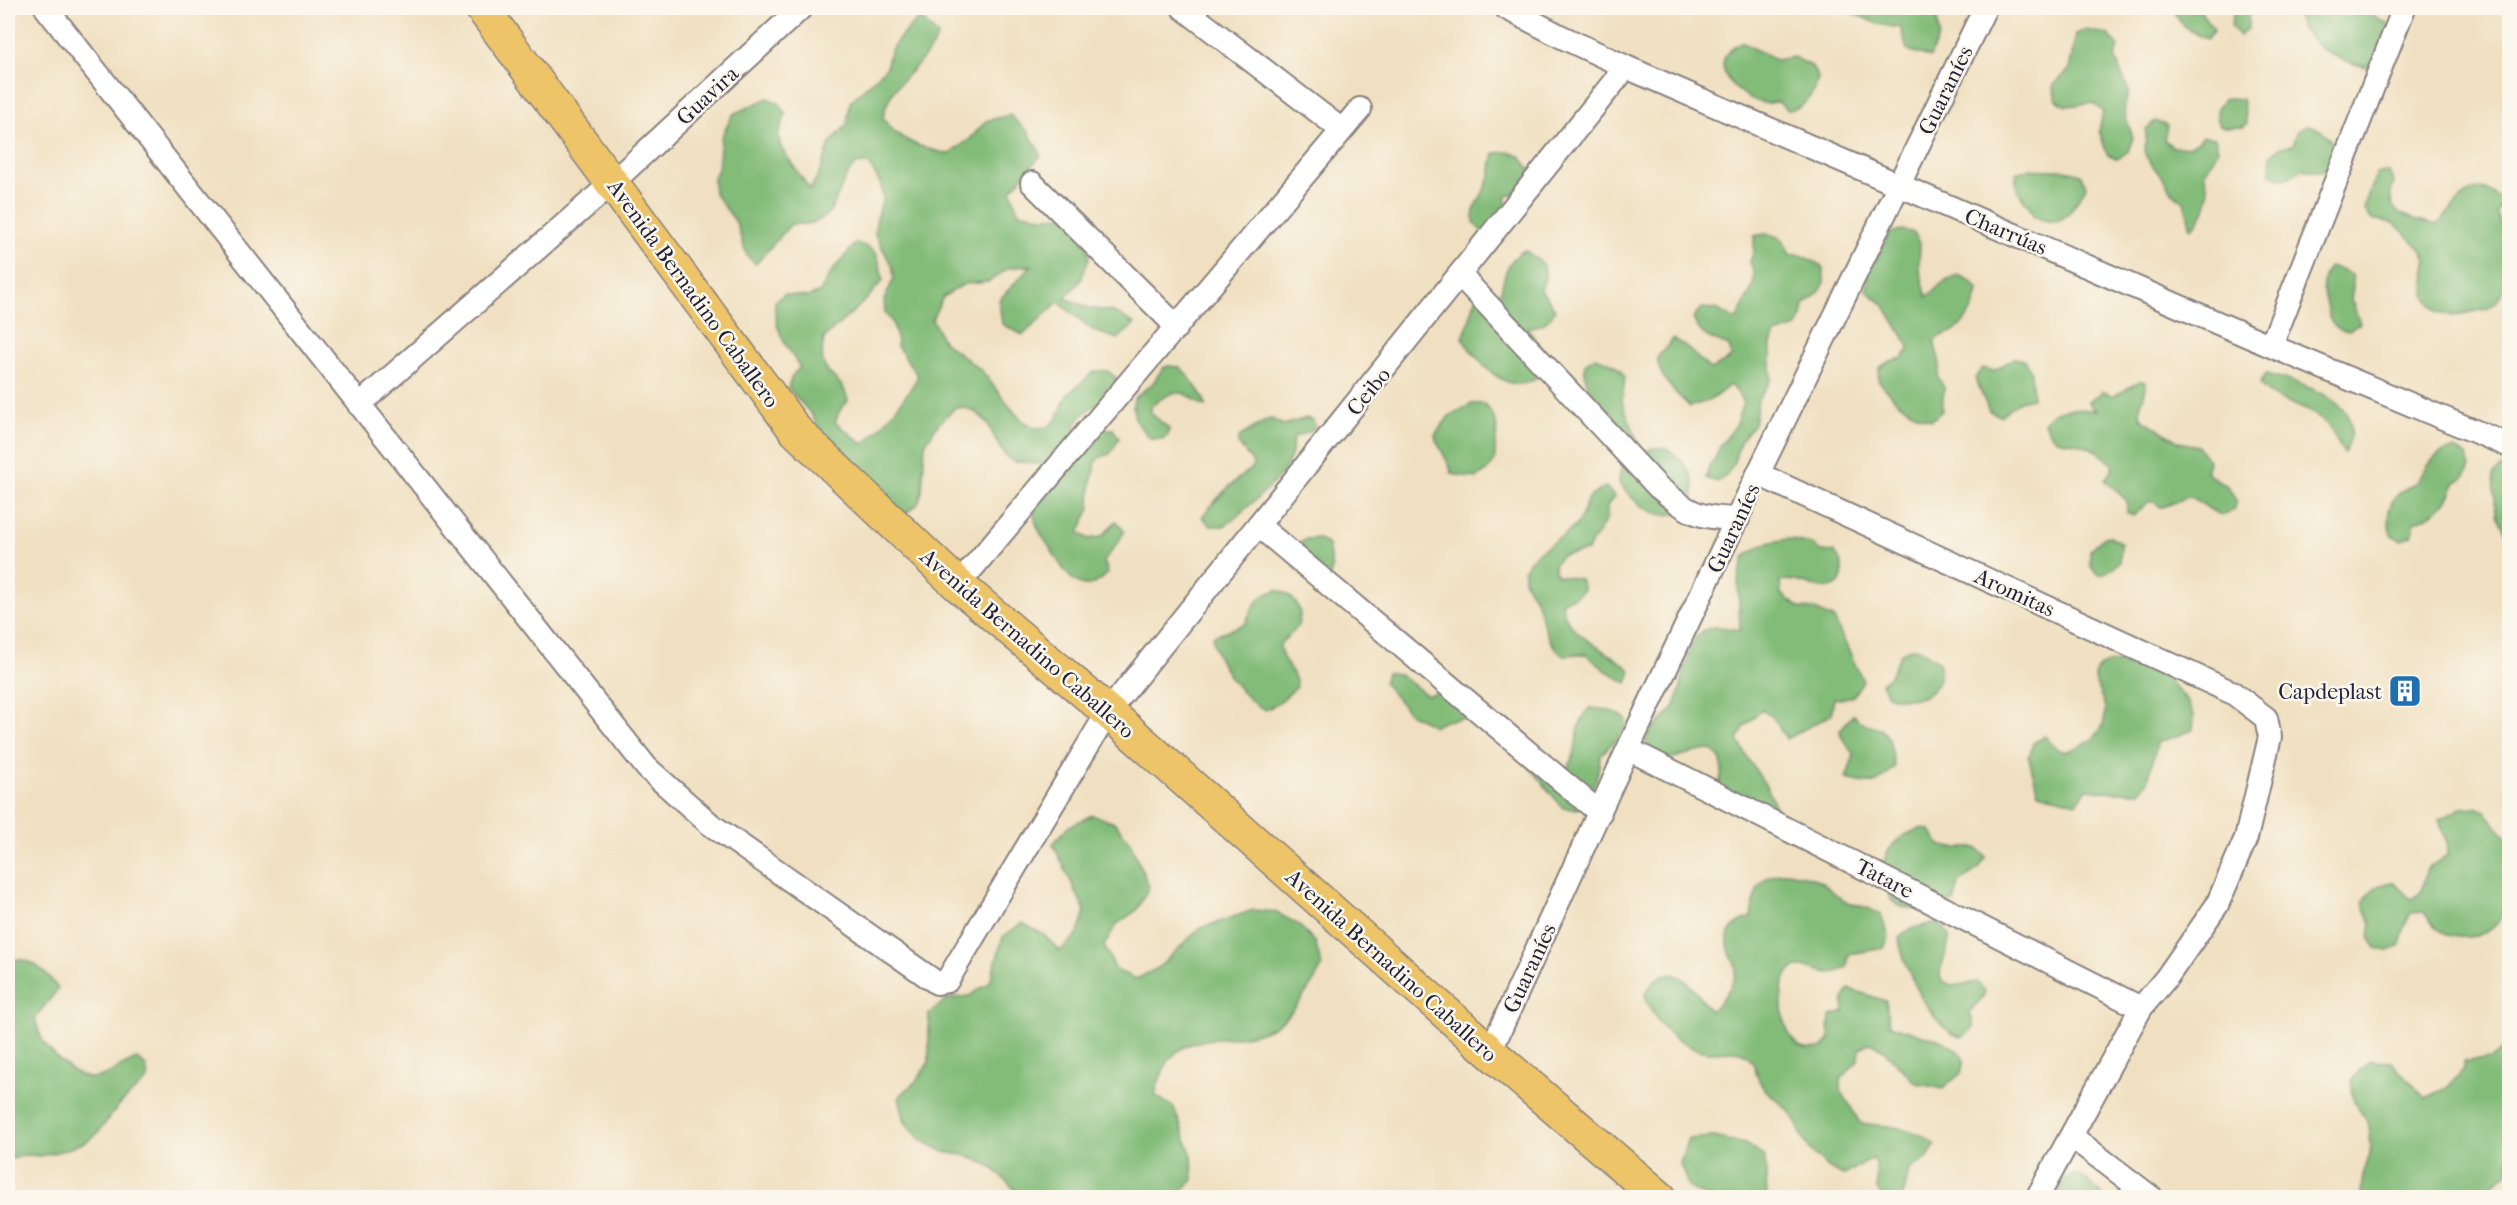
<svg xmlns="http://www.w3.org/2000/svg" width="2517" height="1205" font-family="'IM FELL French Canon',serif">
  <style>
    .forest { fill: #83bc79; stroke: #526f5a; stroke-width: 1.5 }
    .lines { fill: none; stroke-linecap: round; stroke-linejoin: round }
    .street-casing { stroke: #89817e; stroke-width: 26 }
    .primary-casing { stroke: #89817e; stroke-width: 36 }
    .street { stroke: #fff; stroke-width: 22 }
    .primary { stroke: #eec469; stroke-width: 33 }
    .labels { text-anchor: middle; stroke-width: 5; stroke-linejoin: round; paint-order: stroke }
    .street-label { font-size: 22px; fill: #22223b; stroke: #fbf7ec }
    .poi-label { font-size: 22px; fill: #22223b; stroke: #fbf7ec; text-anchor: end }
  </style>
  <rect width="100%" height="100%" fill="#fbf7ec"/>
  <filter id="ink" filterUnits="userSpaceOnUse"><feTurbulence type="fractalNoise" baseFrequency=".0167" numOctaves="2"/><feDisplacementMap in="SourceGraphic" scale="12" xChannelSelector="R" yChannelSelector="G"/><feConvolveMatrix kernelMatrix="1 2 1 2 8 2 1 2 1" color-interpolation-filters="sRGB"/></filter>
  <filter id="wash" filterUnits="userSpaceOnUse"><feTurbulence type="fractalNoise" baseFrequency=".008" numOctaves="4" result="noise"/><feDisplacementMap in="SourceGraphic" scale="24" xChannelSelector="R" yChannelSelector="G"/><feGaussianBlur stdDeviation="1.35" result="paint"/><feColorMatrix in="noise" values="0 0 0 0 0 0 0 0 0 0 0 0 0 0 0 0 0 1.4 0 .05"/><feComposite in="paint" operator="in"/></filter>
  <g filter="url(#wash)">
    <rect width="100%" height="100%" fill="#f0e0c1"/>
    <!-- forest -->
    <path class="forest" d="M1841,8H1936L1939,35L1930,57L1907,50L1901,28L1878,24Z
      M2174,8H2202L2200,11L2214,30L2207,39C2191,33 2177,24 2174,8Z
      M2235,8H2255L2248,16V29L2239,36L2231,26Z
      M2294,8H2350L2353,14L2367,13L2389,24L2372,68C2347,63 2318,52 2303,30C2299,23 2297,14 2294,8Z
      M920,17L938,36C925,67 890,80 883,117C895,140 924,149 949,154L970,139L986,121L1010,115L1029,133L1041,155L1011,190L1018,212L1043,217L1069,216L1086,234L1089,258L1081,280L1065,298L1088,308L1114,312L1135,324L1118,339L1094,331L1058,302L1023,335L1002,324L999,300L1032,265L1009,268L988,282L964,284L943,297L932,319L943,341L981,370L1015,413L1024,422L1035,428L1048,427L1057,419L1067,395L1095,371H1108L1117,379C1108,404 1088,404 1077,422C1075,426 1076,431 1074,435C1072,440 1065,445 1062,449C1049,463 1046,467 1027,462C1023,462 1017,463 1013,461C990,450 998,410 956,407L938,424L925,444L922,492L918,504L899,518L828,450L812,415L788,388L792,376L800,367C785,346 774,329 775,302L784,294L808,297L820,292L832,271L856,243C881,250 878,257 883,280L867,299L824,338C815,382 842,370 848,401L840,410L835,422L863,444C877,435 910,392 918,376L897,346L896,334L892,322L885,313L884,300L894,278L892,266L875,234L876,222L883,198L881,185L869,164H856C830,190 843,228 791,224L756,264L747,256L736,222L714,193L713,180L718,169L721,138L733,114L768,98L779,103L786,113L778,135L781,148L810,190L821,169L830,143L847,125L850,102L887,67C887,45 906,33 920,17Z
      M2086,30L2109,35L2119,47L2115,58L2129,92C2120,113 2127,118 2133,138L2128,151L2118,159L2107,154L2099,131L2103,112L2093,103L2066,106L2056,99L2053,86L2069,70L2076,34Z
      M1741,42L1776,60L1794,57L1811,66L1818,77C1815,91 1805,110 1788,110L1778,102C1774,102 1768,104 1764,103C1735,97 1702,62 1741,42Z
      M2230,98L2242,99L2247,123L2243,127H2224L2218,124L2217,108L2224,99Z
      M2155,121L2167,126L2164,139L2172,147C2186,148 2194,147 2203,136L2215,138L2218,150L2204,174C2212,193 2207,216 2191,229L2185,203L2173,193L2145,155L2146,129Z
      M2307,125C2322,127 2333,139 2336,153L2332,164L2322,172L2302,169L2287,179H2281L2270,173L2271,155L2281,147L2293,145L2297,132Z
      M1510,152L1522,157L1532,173L1517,192L1506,197V215L1483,232C1461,217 1482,199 1488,182C1492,172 1491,162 1494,153Z
      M2027,169C2045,171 2066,167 2082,175L2086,187C2071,209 2065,232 2034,216C2029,200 2011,193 2017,173Z
      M2389,172L2394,183C2380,217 2413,217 2436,225C2457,209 2471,169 2503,202L2497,213L2500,223L2509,225V279L2497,301L2487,309L2451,316L2440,313L2432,306L2425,296L2426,260L2421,249L2394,223L2371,219L2364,209L2377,173Z
      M1902,230L1914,233L1920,243L1919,267L1927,297L1946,280L1958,275L1969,280L1978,289C1977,303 1967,322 1955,330C1947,335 1942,333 1934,341L1940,364L1938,377L1944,388L1942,411L1932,420C1909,414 1892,399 1878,380L1879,368L1890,361L1903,358L1910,348L1885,306L1867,291V278L1889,233Z
      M1766,234C1781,236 1786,241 1789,255H1801L1822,266C1828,289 1821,291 1804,305L1802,317L1797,327L1775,334L1771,344V380L1758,400L1754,424L1740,442L1733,465L1726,476L1717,482L1706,478L1709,466L1716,457L1720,446L1735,427L1743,403L1738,393L1730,385L1712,399L1690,407C1675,392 1660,380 1657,358L1673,339L1684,345L1711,370L1732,357L1729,346C1711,339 1700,337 1693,318L1701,308L1715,309L1736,320L1753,286L1754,273L1750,262L1754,250V236Z
      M1525,250L1544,265L1545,278L1541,290L1555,309C1549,323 1542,326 1527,327L1540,346L1545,370C1515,406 1480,365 1462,338C1471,325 1470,309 1478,296L1491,298L1501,291C1505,272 1507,260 1525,250Z
      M2329,267L2341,269L2352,275L2353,287L2351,299L2360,323L2349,331C2345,330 2339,330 2336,327C2329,321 2329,317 2328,309C2324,291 2318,285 2329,267Z
      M1595,357C1609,361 1617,365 1625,377L1622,402L1642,452C1657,446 1667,445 1679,458C1696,474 1703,506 1673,514C1652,519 1631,498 1619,483C1619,466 1629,448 1623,432C1613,403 1582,402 1585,364Z
      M2014,358L2026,361L2031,373L2033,398L2020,401L2000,416L1989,411L1975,378L1983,368L1994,371Z
      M1168,366L1180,367C1187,374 1205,397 1206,406C1198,404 1196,400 1189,396C1174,387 1163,398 1151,406V413L1169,429L1168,435L1164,439H1151C1137,424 1131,419 1134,398L1153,383L1163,368Z
      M2266,374C2301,383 2375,403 2344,453C2337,443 2333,429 2324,421C2305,404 2274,403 2260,384Z
      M2140,381L2146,382C2147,396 2137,404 2141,418L2179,442L2198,446L2209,461L2206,473L2227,486L2237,502C2225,531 2205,502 2191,497C2184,495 2170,507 2160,507L2154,502H2148L2133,516L2127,513V501L2105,480L2112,470V464C2105,457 2093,448 2084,445C2062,438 2056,448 2044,423C2054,404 2080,409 2098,411L2092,408L2089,402L2103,391L2114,396Z
      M1471,404H1484C1505,425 1493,436 1495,461L1487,471L1476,478L1452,474C1449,459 1438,449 1435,435L1449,416Z
      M1307,418L1313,420L1315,426L1311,431L1294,437C1291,443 1293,445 1292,451C1292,457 1286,466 1283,472C1280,478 1230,524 1224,526C1219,527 1215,526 1210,525L1202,517C1216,499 1232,481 1252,469L1253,463L1238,443L1239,437L1267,420L1272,419L1283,425Z
      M1101,429H1113L1119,438L1110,454L1098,458L1095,464V470L1091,481L1090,508L1079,533L1089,539L1101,537L1116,521L1124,531L1119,541L1104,561L1108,573C1082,602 1065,573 1052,551C1043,537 1033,526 1034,508L1083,455L1087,442Z
      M2455,449L2466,455L2470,467L2464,477L2454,483C2450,503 2434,515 2414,522L2413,534L2401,540L2391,535C2386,516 2387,500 2405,489C2410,486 2414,486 2417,482C2429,465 2433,452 2455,449Z
      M2501,467H2509V538L2496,513L2493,476Z
      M1606,487L1614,496L1607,506V518L1587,551L1562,555L1554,564L1556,575L1580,579L1584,590L1574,597L1562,601C1561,636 1612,650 1631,671L1627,683L1605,670L1586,654L1562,655C1545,638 1545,628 1538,606C1536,597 1528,591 1525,582C1515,555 1564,541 1576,525C1591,506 1576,502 1606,487Z
      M2110,536L2121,543L2120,562L2104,574H2097L2090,564V550L2104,537Z
      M1318,538L1328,545L1332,569L1328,582L1317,588L1298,571L1287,554L1306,539Z
      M1787,539L1811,544L1821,551L1834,552C1845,564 1848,587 1826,588C1810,589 1800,577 1780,581L1781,594L1800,608L1813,609L1834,619L1863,681L1853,696L1840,699L1834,698L1831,715L1786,739L1773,717L1762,710L1744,727L1738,740C1748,766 1773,786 1777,815L1718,793C1719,773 1730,766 1712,750C1694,750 1679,758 1661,761L1645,742C1650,726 1665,721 1674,707C1687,685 1681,629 1716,627C1724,627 1732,629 1740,630L1738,581L1744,557L1763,544Z
      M1277,590C1292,594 1306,609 1297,627C1294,633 1284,639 1280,644C1280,664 1295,667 1297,687L1277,704L1266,710C1244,701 1213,660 1213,636L1245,624C1253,606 1257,596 1277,590Z
      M1913,648L1920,649L1939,662C1941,669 1940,674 1938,681C1931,702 1905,701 1887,695L1881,683L1890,676L1901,653Z
      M2128,662L2144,666L2164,676L2188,702L2194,716L2193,730L2157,743L2148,781L2139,792H2114L2087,789L2077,803L2038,793L2029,758L2033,743L2045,736L2053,746L2064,752C2086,746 2107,735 2105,709C2105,696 2082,673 2105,664C2111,661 2121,663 2128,662Z
      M1387,673L1399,674L1427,695L1437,693L1447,685L1470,717L1445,721L1434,726L1410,714L1384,683Z
      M1589,708C1604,709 1615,710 1627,720L1624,731L1600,756C1599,777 1592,795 1577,809L1563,808L1511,745L1567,769C1581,750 1572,728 1589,708Z
      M1853,715C1860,723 1863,724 1873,726C1892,730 1892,753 1894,767C1874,789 1873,784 1846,779L1854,755L1841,736L1840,730Z
      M2475,807L2485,811L2509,841V888L2506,891C2505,900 2504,910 2500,919C2488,939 2458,942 2439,930C2433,926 2428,918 2424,912L2411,913C2404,923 2403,935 2399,947L2387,951L2376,948L2369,937L2371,924L2363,902C2371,888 2378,884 2394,883L2411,899L2421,892L2427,869L2447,855V843L2439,820L2461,808Z
      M1092,815L1115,823L1130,842L1149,887L1137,910L1116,925L1104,946L1116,970L1136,979L1158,968L1199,929L1253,910L1276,912L1299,925L1315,942L1322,967C1313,984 1293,1015 1276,1025C1228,1054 1173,1014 1155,1095L1174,1108L1192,1156L1193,1180L1175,1197H1123L1111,1192L1104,1197H1022L992,1167L969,1156L944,1152L921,1140L905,1122L899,1097L916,1081L929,1062V1014L947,999L969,996L990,982L1003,937L1022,923L1043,934L1060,951L1078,934L1085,911L1053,844L1069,826Z
      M1923,828L1930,830L1940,845L1952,848H1977L1986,857L1979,868L1959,883L1954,902C1937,905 1903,917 1890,898C1886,891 1888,883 1881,877C1883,849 1897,835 1923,828Z
      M1788,872L1813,878L1824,884L1844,901L1870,909L1881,915L1889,937L1884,948L1849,954L1847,967C1824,983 1811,960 1793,969C1773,979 1782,1036 1799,1046C1806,1050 1815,1048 1822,1048L1830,1039L1828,1027L1831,1016L1844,1012L1843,1000L1849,989L1886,1001L1889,1024C1913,1037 1951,1034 1964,1060L1961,1073L1943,1089L1916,1083L1881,1048L1870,1043L1859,1049L1858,1061L1841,1078V1090L1860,1123C1887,1127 1915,1125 1935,1145L1928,1157L1909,1170L1903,1197C1861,1198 1885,1183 1873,1159C1861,1162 1855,1170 1844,1175C1829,1170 1814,1157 1806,1143C1799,1133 1797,1121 1789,1111C1781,1102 1769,1095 1762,1086C1755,1075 1757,1062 1745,1054C1734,1048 1721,1053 1709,1052C1678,1048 1653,1023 1645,994C1671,952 1691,985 1710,1011C1719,1005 1737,982 1736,969C1736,965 1733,959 1731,956C1723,933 1730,925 1751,917C1756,889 1756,876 1788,872Z
      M1937,924L1942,925L1949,936C1950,951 1937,967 1941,980L1952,986L1977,982L1985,991L1983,997L1970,1011L1974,1028L1963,1037C1935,1036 1900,962 1899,937C1909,927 1923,925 1937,924Z
      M8,959C13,960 18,959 23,960C37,962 51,978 58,989L35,1018C37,1025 39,1034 43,1041C51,1054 77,1080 94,1078C110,1076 122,1064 137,1059L146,1066L148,1079L120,1104L97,1134L87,1141L65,1150L40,1156L27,1155L8,1160Z
      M2509,1042V1173L2490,1185L2482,1197H2361L2363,1173L2371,1147L2369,1124L2354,1102L2351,1080L2369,1061L2392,1062L2425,1098L2448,1087L2464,1069V1061L2492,1059Z
      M1714,1137L1745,1144L1765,1157L1767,1197H1707L1689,1188L1680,1164L1688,1139Z
      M2073,1174L2086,1179L2104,1197H2054L2059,1192L2062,1181Z"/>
  </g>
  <g filter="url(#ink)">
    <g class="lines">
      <!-- street casing -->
      <g class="street-casing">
        <path id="street" d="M46,8L647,768L710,824L937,983L947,981L1108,712L1626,67
          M1183,8L1342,130
          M1506,8L1562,37L1626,67L2271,346L2510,446
          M1032,183L1177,327
          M1460,275L1658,487C1690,513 1696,518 1738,519
          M2271,346L2404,8
          M359,405L613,182L801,8
          M1758,474L2233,693L2266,718L2270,737L2246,838L2217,905L2167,977L2141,1008L2037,1198
          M1259,526L1600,813
          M958,585L1360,109
          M1628,749L2141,1008
          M1490,1052L1628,749L1758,474L1985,8
          M2071,1136L2152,1198"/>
      </g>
      <!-- primary casing -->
      <g class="primary-casing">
        <path id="primary" d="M482,8L796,431L958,585L1108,712L1490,1052L1660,1198"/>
      </g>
      <!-- street -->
      <use href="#street" class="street"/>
      <!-- primary -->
      <use href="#primary" class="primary"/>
    </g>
  </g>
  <!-- icons -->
  <defs>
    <g id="building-square" transform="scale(1.725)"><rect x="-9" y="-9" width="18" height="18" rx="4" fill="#1f6fb2" stroke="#fbf7ec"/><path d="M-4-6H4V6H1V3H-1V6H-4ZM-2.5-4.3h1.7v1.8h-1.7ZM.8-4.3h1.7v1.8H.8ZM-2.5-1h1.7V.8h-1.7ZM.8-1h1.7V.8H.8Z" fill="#fff"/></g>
  </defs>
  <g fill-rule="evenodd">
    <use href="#building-square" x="2405" y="691"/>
  </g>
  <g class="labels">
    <!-- street labels -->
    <g class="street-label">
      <text transform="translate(1945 90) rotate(-64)" y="8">Guaraníes</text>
      <text transform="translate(707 95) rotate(-43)" y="8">Guavira</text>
      <text transform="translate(2006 231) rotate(23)" y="8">Charrúas</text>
      <text transform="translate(694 293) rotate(54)" y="8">Avenida Bernadino Caballero</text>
      <text transform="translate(1368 391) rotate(-51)" y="8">Ceibo</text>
      <text transform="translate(1733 528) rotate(-65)" y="8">Guaraníes</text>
      <text transform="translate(2015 592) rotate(25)" y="8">Aromitas</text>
      <text transform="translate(1028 643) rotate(41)" y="8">Avenida Bernadino Caballero</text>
      <text transform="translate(1885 878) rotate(27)" y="8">Tatare</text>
      <text transform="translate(1392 965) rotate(42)" y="8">Avenida Bernadino Caballero</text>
      <text transform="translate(1529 968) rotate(-65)" y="8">Guaraníes</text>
    </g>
    <!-- poi labels -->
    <g class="poi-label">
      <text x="2382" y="699">Capdeplast</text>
    </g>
  </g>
  <!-- margin -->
  <rect width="2517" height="1205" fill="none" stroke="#fbf7ec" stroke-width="30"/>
</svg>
